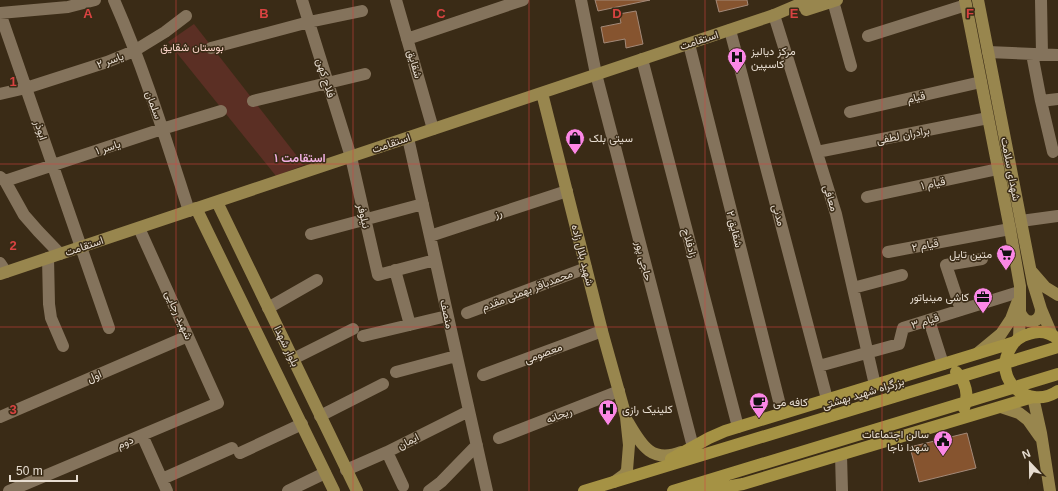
<svg xmlns="http://www.w3.org/2000/svg" width="1058" height="491" font-family="Arial,Vazirmatn,sans-serif">
  <style>
    .green { fill: #5b2f24 }
    .building { fill: #86542f; stroke: #a38978 }
    .lines { fill: none; stroke-linecap: round; stroke-linejoin: round }
    .minor { stroke: #84735c; stroke-width: 12 }
    .major { stroke: #98864e; stroke-width: 12 }
    .highway { stroke: #a59244; stroke-width: 12 }
    .grid { fill: none; stroke: #d94341; stroke-width: 1; stroke-opacity: 0.55 }
    .labels { text-anchor: middle; stroke-width: 3; stroke-linejoin: round; paint-order: stroke }
    .street-label { font-size: 11px; fill: #e7ddd1; stroke: #3a2b16 }
    .park-label { font-size: 11px; fill: #fdd6cc; stroke: #3a2b16 }
    .poi-label { font-size: 11px; fill: #e7ddd1; stroke: #3a2b16; text-anchor: start }
    .neighbourhood-label { font-size: 12px; font-weight: bold; fill: #f1b0e2; stroke: #3a2b16 }
    .grid-label { font-size: 13px; text-anchor: middle; font-weight: bold; fill: #d94341; stroke: #3a2b16; stroke-width: 3; stroke-linejoin: round; paint-order: stroke }
  </style>
  <rect width="100%" height="100%" fill="#3a2b16"/>
  <!-- green -->
  <path class="green" d="M194,24L304,165L276,176L168,42Z"/>
  <!-- building -->
  <path class="building" d="M595,0H650L598,11Z
    M716,0H747L748,5L719,12Z
    M636,11L643,44L626,48L625,39L604,43L601,27L621,23L619,14Z
    M967,433L976,468L919,482L910,447Z"/>
  <g class="lines">
    <!-- minor -->
    <path class="minor" d="M114,0C144,68 166,140 189,211
      M302,0L351,157L378,275L435,260
      M396,0L433,129
      M581,0L596,74L693,447
      M1041,0L1042,54
      M833,1L851,66
      M0,13L109,328
      M0,13L68,7L95,0
      M774,15L836,214L875,385
      M730,30L827,399
      M868,36L966,5
      M407,39L523,0
      M689,44L782,413
      M211,48L309,22L362,11
      M988,52L1058,55
      M1032,54L1041,101L1053,152
      M642,59L738,427
      M0,94L26,88L107,62L134,51L165,32L186,16
      M253,101L365,74
      M1041,101L1058,99
      M850,112L981,82
      M408,138L487,491
      M817,152L988,118
      M0,177L5,181L24,215L38,231L60,254
      M5,181L162,129L221,111
      M867,197L998,169
      M1021,221L1058,216
      M311,234L423,204
      M430,236L567,191
      M888,252L1010,229
      M48,258L49,304L51,318L63,346
      M0,263L6,272
      M395,270L410,325
      M853,288L902,275
      M268,308L317,280
      M961,310L946,265L982,259
      M467,313L586,268
      M929,320L943,364
      M363,336L447,316
      M293,359L353,329
      M819,366L899,344L903,328L1019,292
      M396,372L456,356
      M483,375L602,331
      M320,416L383,384
      M0,417L188,336
      M142,435L167,491
      M499,438L619,391
      M387,452L403,486
      M240,453L302,424
      M841,455L842,491
      M346,470L387,452L469,411
      M162,479L232,448
      M9,491L218,403L139,228
      M288,491L325,473
      M429,491L441,482L477,445"/>
    <!-- major -->
    <path class="major" d="M965,0L1010,229L1020,286V312L1019,338
      M978,0L1033,283L1041,309L1052,335
      M806,10L837,0
      M542,93L602,331L626,417L629,445L627,470L625,474L614,482
      M217,202L357,491
      M196,208L334,491
      M1032,272L1045,287L1058,295
      M0,274L774,15L800,4L814,0
      M1020,312C1025,326 1041,324 1041,309
      M978,353L1001,334L1011,319L1017,303
      M1033,397L1041,433L1050,491
      M1001,407L1019,413L1028,420L1040,437
      M628,422C641,444 651,464 681,452"/>
    <!-- highway -->
    <path class="highway" d="M1058,339C1049,332 1039,330 1029,334C1021,336 1014,341 1010,349C992,380 1029,411 1058,391
      M956,372C966,382 969,395 964,408
      M671,459L709,438L725,431L1015,342
      M695,490L726,487L743,484L1033,397
      M584,491L1058,347
      M673,491L1058,374"/>
  </g>
  <!-- grid -->
  <path class="grid" d="M176,0V491M353,0V491M529,0V491M705,0V491M882,0V491M0,164H1058M0,327H1058"/>
  <!-- icons -->
  <defs>
    <g id="hospital-pin" transform="scale(1)"><path d="M0 17L-7.5 6A9.5 9.5 0 1 1 7.5 6Z" fill="#fb87e6" stroke="#3a2b16"/><path d="M-5-5h3v3.5h4V-5h3V5h-3V1.5h-4V5h-3Z" fill="#111"/></g>
    <g id="shop-pin" transform="scale(1)"><path d="M0 17L-7.5 6A9.5 9.5 0 1 1 7.5 6Z" fill="#fb87e6" stroke="#3a2b16"/><path d="M-5-2.5h2.3a2.7 3.5 0 0 1 5.4 0H5L5.5 6h-11ZM-1.5-2.5h3a1.5 2.3 0 0 0-3 0Z" fill="#111"/></g>
    <g id="supermarket-pin" transform="scale(1)"><path d="M0 17L-7.5 6A9.5 9.5 0 1 1 7.5 6Z" fill="#fb87e6" stroke="#3a2b16"/><path d="M-6-5.5h2.5l.6 2H6L4.5 2H-2.5L-4.4-4H-6ZM-1.5 3.2a1.3 1.3 0 1 0 .1 0ZM3 3.2a1.3 1.3 0 1 0 .1 0Z" fill="#111"/></g>
    <g id="office-pin" transform="scale(1)"><path d="M0 17L-7.5 6A9.5 9.5 0 1 1 7.5 6Z" fill="#fb87e6" stroke="#3a2b16"/><path d="M-6-3h4V-5.5h4V-3h4V5H-6ZM-1-4.5V-3h2v-1.5ZM-6 0V1H6V0Z" fill="#111"/></g>
    <g id="cafe-pin" transform="scale(1)"><path d="M0 17L-7.5 6A9.5 9.5 0 1 1 7.5 6Z" fill="#fb87e6" stroke="#3a2b16"/><path d="M-5.5-4.5H6V0H3Q3 3.5 0 3.5H-2.5Q-5.5 3.5-5.5 0ZM3-3.2v2h1.7v-2ZM-6 4.5H4V6H-6Z" fill="#111"/></g>
    <g id="civic-pin" transform="scale(1)"><path d="M0 17L-7.5 6A9.5 9.5 0 1 1 7.5 6Z" fill="#fb87e6" stroke="#3a2b16"/><path d="M-.6-6.5H3V-4.5H.6V-3L4-1V1h2V6H-6V1h2V-1L-.6-3ZM-1.2 2.5V6h2.4V2.5Z" fill="#111"/></g>
  </defs>
  <g fill-rule="evenodd">
    <use href="#hospital-pin" x="737" y="57"/>
    <use href="#shop-pin" x="575" y="138"/>
    <use href="#supermarket-pin" x="1006" y="254"/>
    <use href="#office-pin" x="983" y="297"/>
    <use href="#cafe-pin" x="759" y="402"/>
    <use href="#hospital-pin" x="608" y="409"/>
    <use href="#civic-pin" x="943" y="440"/>
  </g>
  <g class="labels">
    <!-- street labels -->
    <g class="street-label">
      <text transform="translate(699 40) rotate(-18)" y="4">استقامت</text>
      <text transform="translate(110 60) rotate(-20)" y="4">یاسر ۲</text>
      <text transform="translate(415 64) rotate(74)" y="4">شقایق</text>
      <text transform="translate(326 78) rotate(73)" y="4">فلاح کهن</text>
      <text transform="translate(916 97) rotate(-13)" y="4">قیام</text>
      <text transform="translate(154 105) rotate(70)" y="4">سلمان</text>
      <text transform="translate(41 130) rotate(71)" y="4">ابوذر</text>
      <text transform="translate(903 135) rotate(-11)" y="4">برادران لطفی</text>
      <text transform="translate(391 143) rotate(-19)" y="4">استقامت</text>
      <text transform="translate(108 147) rotate(-18)" y="4">یاسر ۱</text>
      <text transform="translate(1011 169) rotate(79)" y="4">شهدای سلامت</text>
      <text transform="translate(933 183) rotate(-12)" y="4">قیام ۱</text>
      <text transform="translate(831 198) rotate(73)" y="4">معافی</text>
      <text transform="translate(498 213) rotate(-18)" y="4">رز</text>
      <text transform="translate(779 215) rotate(75)" y="4">مدنی</text>
      <text transform="translate(364 216) rotate(77)" y="4">نیلوفر</text>
      <text transform="translate(735 229) rotate(76)" y="4">شقایق ۲</text>
      <text transform="translate(690 243) rotate(75)" y="4">زادفلاح</text>
      <text transform="translate(925 245) rotate(-11)" y="4">قیام ۲</text>
      <text transform="translate(84 246) rotate(-19)" y="4">استقامت</text>
      <text transform="translate(583 255) rotate(76)" y="4">شهید بلال زاده</text>
      <text transform="translate(644 261) rotate(76)" y="4">حاجی پور</text>
      <text transform="translate(527 290) rotate(-21)" y="4">محمدباقر بهمنی مقدم</text>
      <text transform="translate(447 314) rotate(78)" y="4">منصف</text>
      <text transform="translate(179 315) rotate(66)" y="4">شهید رجایی</text>
      <text transform="translate(925 321) rotate(-17)" y="4">قیام ۳</text>
      <text transform="translate(287 346) rotate(64)" y="4">بلوار شهدا</text>
      <text transform="translate(543 353) rotate(-21)" y="4">معصومی</text>
      <text transform="translate(94 376) rotate(-23)" y="4">اول</text>
      <text transform="translate(863 393) rotate(-17)" y="4">بزرگراه شهید بهشتی</text>
      <text transform="translate(559 415) rotate(-21)" y="4">ریحانه</text>
      <text transform="translate(408 441) rotate(-27)" y="4">ایمان</text>
      <text transform="translate(125 442) rotate(-23)" y="4">دوم</text>
    </g>
    <!-- park labels -->
    <g class="park-label">
      <text x="192" y="51">بوستان شقایق</text>
    </g>
    <!-- poi labels -->
    <g class="poi-label">
      <text x="751" y="55">مرکز دیالیز<tspan x="751" dy="13">کاسپین</tspan></text>
      <text x="589" y="142">سیتی بلک</text>
      <text x="992" y="258" text-anchor="end">متین تایل</text>
      <text x="969" y="301" text-anchor="end">کاشی مینیاتور</text>
      <text x="773" y="406">کافه می</text>
      <text x="622" y="413">کلینیک رازی</text>
      <text x="929" y="438" text-anchor="end">سالن اجتماعات<tspan x="929" dy="13">شهدا ناجا</tspan></text>
    </g>
    <!-- neighbourhood labels -->
    <g class="neighbourhood-label">
      <text x="300" y="162">استقامت ۱</text>
    </g>
  </g>
  <g class="grid-label">
    <text x="88" y="18">A</text>
    <text x="264" y="18">B</text>
    <text x="441" y="18">C</text>
    <text x="617" y="18">D</text>
    <text x="794" y="18">E</text>
    <text x="970" y="18">F</text>
    <text x="13" y="86">1</text>
    <text x="13" y="250">2</text>
    <text x="13" y="414">3</text>
  </g>
  <!-- north arrow -->
  <g transform="translate(1030 463) rotate(338)" stroke="#3a2b16" stroke-width="3" paint-order="stroke">
  <path d="M0-3L7 15L0 10L-7 15Z" fill="#e7ddd1"/>
  <text y="-6" font-size="11" font-weight="bold" text-anchor="middle" fill="#e7ddd1">N</text>
  </g>
  <!-- scale -->
  <path d="M10 475v6h67v-6" fill="none" stroke="#e7ddd1" stroke-width="2"/>
  <text x="16" y="475" font-size="12" fill="#e7ddd1" stroke="#3a2b16" stroke-width="3" paint-order="stroke">50 m</text>
</svg>
